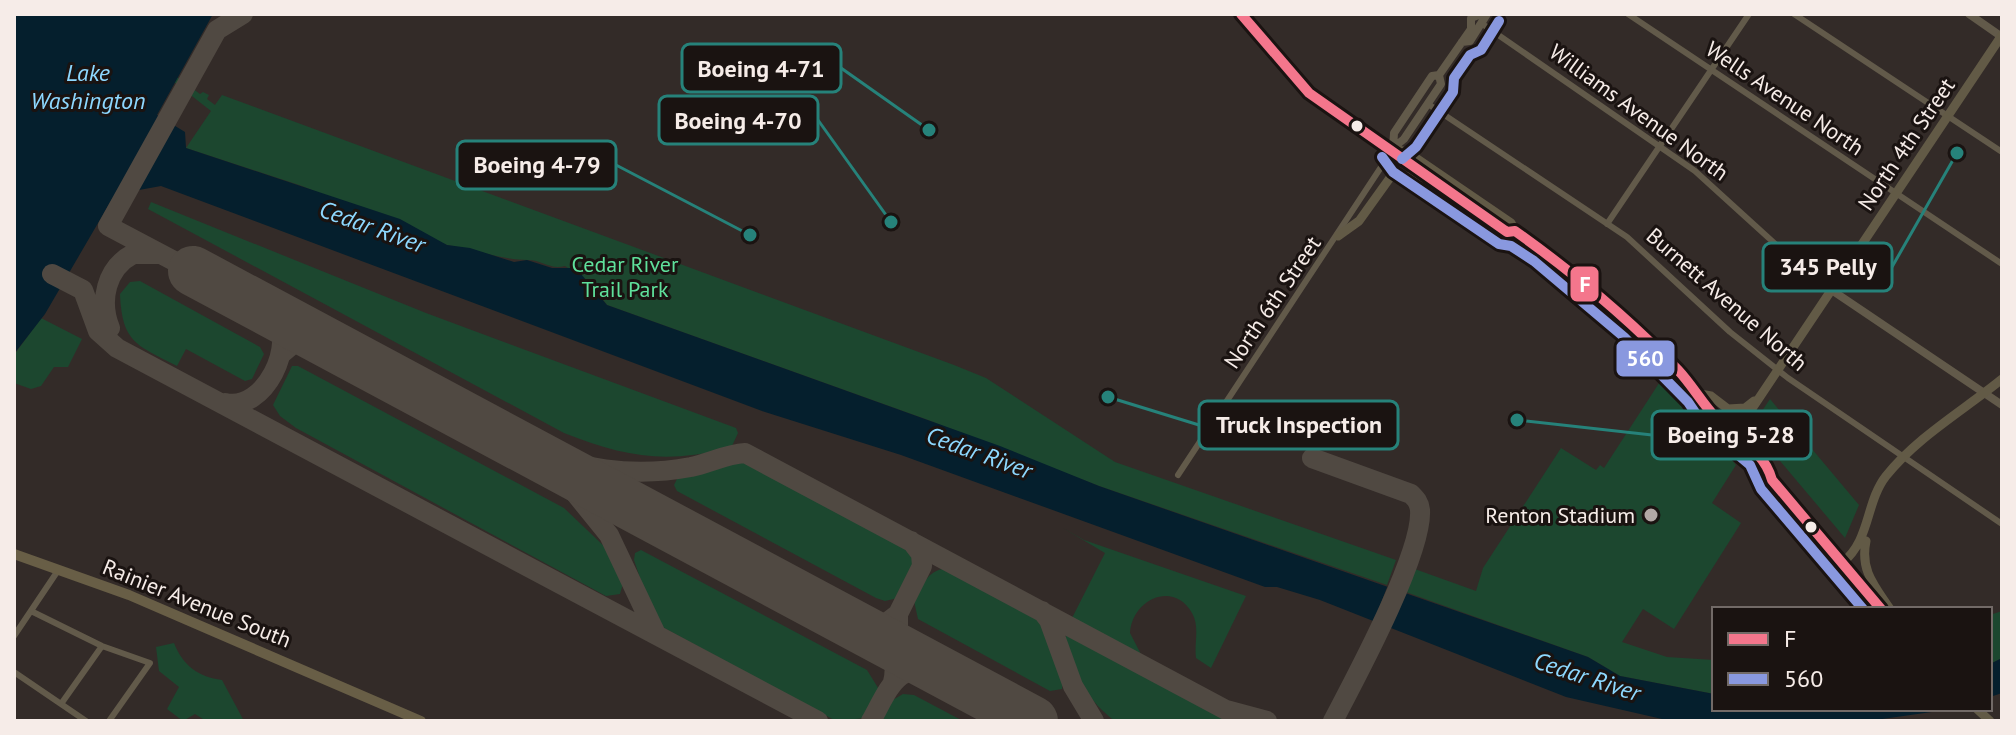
<svg xmlns="http://www.w3.org/2000/svg" width="2016" height="735" font-family="'PT Sans',sans-serif">
  <style>
    .green { fill: #1c472f }
    .water { fill: #051f2d }
    .pier { fill: #332b28 }
    .lines { fill: none; stroke-linecap: round; stroke-linejoin: round }
    .taxiway { stroke: #504942; stroke-width: 20 }
    .runway { stroke: #504942; stroke-width: 50 }
    .minor { stroke: #625a4a; stroke-width: 6 }
    .tertiary { stroke: #625a4a; stroke-width: 8 }
    .secondary { stroke: #625a46; stroke-width: 9 }
    .primary { stroke: #685e46; stroke-width: 10 }
    .bus-1-casing { stroke: #1a1311; stroke-width: 16 }
    .bus-2-casing { stroke: #1a1311; stroke-width: 16 }
    .bus-1 { stroke: #f4768c; stroke-width: 10 }
    .bus-2 { stroke: #8998df; stroke-width: 10 }
    .bus-dot { fill: #f6ece8; stroke: #1a1311; stroke-width: 3 }
    .poi-dot { fill: #b2a8a5; stroke: #1a1311; stroke-width: 3 }
    .labels { text-anchor: middle; stroke-width: 6; stroke-linejoin: round; paint-order: stroke }
    .street-label { font-size: 22px; fill: #f6ece8; stroke: #1a1311 }
    .park-label { font-size: 22px; fill: #5fe09b; stroke: #1a1311 }
    .poi-label { font-size: 22px; fill: #f6ece8; stroke: #1a1311; text-anchor: end }
    .water-label { font-size: 24px; font-style: italic; fill: #8dd8ff; stroke: #1a1311 }
    .leader { fill: none; stroke: #26827a; stroke-width: 3 }
    .callout-dot { fill: #26827a; stroke: #1a1311; stroke-width: 3 }
    .callout { fill: #1a1311; stroke: #26827a; stroke-width: 3 }
    .callout-label { font-size: 24px; text-anchor: middle; font-weight: bold; fill: #f6ece8 }
    .line-badge { stroke: #1a1311; stroke-width: 3 }
    .badge-label { font-size: 22px; text-anchor: middle; font-weight: bold; fill: #fff }
  </style>
  <rect width="100%" height="100%" fill="#332b28"/>
  <!-- green -->
  <path class="green" d="M177,77L200,94L203,92L209,95L207,99L215,105L222,95L954,365L986,378L1115,462L1396,560L1387,585L1099,486L928,420L607,305L590,282L565,266C550,270 542,260 528,260C501,260 474,249 447,245L302,186L186,148L211,111L174,82Z
    M151,202L426,313L736,428L738,433L732,446L725,449C663,464 622,456 564,433L148,209Z
    M140,281L260,347L264,354L252,379L245,381L186,349L177,366C137,345 122,343 120,294L130,282Z
    M41,318L82,339L68,367H54L41,386L31,389L14,383V355Z
    M292,366H298L564,508L606,548L624,580L620,594L606,596L296,428L280,416L273,405Z
    M1663,377L1736,465L1712,503L1741,523L1674,629L1643,609L1622,642L1667,657L1714,660V694L1620,676L1588,657L1403,591L1412,568L1476,591L1483,568L1561,448L1596,470L1600,465L1604,468Z
    M1770,399L1859,505L1845,538L1754,430L1752,426Z
    M744,460L915,551L916,568L898,598L885,601L876,598L677,491L674,485L677,479Z
    M1063,528L1084,540L1246,596L1211,668L1196,658C1194,643 1200,627 1192,613C1173,580 1132,600 1130,633L1144,660L1071,620L1105,553Z
    M641,550L867,670L880,691L865,718L836,721L655,623L634,560L635,553Z
    M950,568L1037,614L1044,624L1063,681L1062,689L1050,691L918,619L914,601C923,583 928,569 950,568Z
    M2002,611V658L1990,664V615Z
    M1066,634H1074L1216,712L1241,721H1115C1092,704 1060,664 1066,634Z
    M174,643C183,666 199,677 222,680L244,721H206L195,714L183,721L167,709L179,687L159,671L156,647Z
    M903,694L914,695L963,721H880L891,701Z"/>
  <!-- water -->
  <path class="water" d="M14,14H213L157,115L185,132L186,148L400,219L447,245L470,248L514,262L527,260L552,268H576L607,305L1000,446L1099,486L1588,657L1620,676L1714,694V709H1953L1868,721L1662,719L1566,697L1320,600L1277,587H1265L901,455L765,412L161,186L139,190L122,182L45,314L14,354Z
    M2002,658V693L1990,697V664Z"/>
  <!-- pier -->
  <path class="pier" d="M160,114L175,122L136,193L122,185Z
    M1389,582L1404,587L1389,630L1373,624Z"/>
  <g class="lines">
    <!-- taxiway -->
    <path class="taxiway" d="M193,271L108,226L217,30L243,14
      M52,274L83,290L98,331L117,348L818,721
      M110,328C99,301 106,268 133,254H159
      M281,354L294,343L320,340
      M225,403C265,412 297,344 275,315
      M522,447C578,469 632,478 691,467C709,463 727,454 745,453L1226,710L1267,721
      M535,457L575,493L609,535L655,632
      M1312,458L1411,494C1416,499 1419,502 1420,510C1423,553 1355,679 1333,721
      M1042,611L1049,620L1073,686L1094,721
      M898,614V635L913,657
      M858,627H881L898,614L922,566L921,554L911,541
      M877,637C891,651 898,662 893,682
      M871,721C890,687 897,660 941,672"/>
    <!-- runway -->
    <path class="runway" d="M193,271L1033,721"/>
    <!-- minor -->
    <path class="minor" d="M1628,14L2002,264
      M1794,14L2002,152
      M1481,23L1695,171L1804,270L1830,289
      M1428,104L1627,237L1730,332L1788,378L2002,524
      M1607,224L1749,14
      M1178,475L1393,149
      M31,611L102,646L150,663L109,721
      M14,636L59,569
      M14,672L86,721
      M61,704L102,646"/>
    <!-- tertiary -->
    <path class="tertiary" d="M1969,14L2002,37
      M1462,42L1470,41L1487,14
      M1393,148L1404,139L1441,84L1439,75
      M1393,149L1394,133L1432,76L1439,75L1471,29V18L1481,14
      M1830,289L2002,405"/>
    <!-- secondary -->
    <path class="secondary" d="M1241,14L1309,93L1507,232L1515,231C1590,283 1638,327 1700,394C1712,430 1769,444 1772,480L1881,609
      M1393,149L1407,152L1511,223L1515,231
      M1338,236L1359,221L1392,175L1425,178
      M1700,394L1711,396L1728,409L1745,408L1754,401
      M1735,434L2002,35
      M1743,444L1742,453L1761,476L1772,480
      M1866,541C1860,570 1874,585 1890,609
      M1842,563C1871,540 1865,503 1886,476C1917,437 1964,410 2002,379
      M1977,709L1990,721"/>
    <!-- primary -->
    <path class="primary" d="M14,554L129,595L421,721"/>
    <!-- bus-1 casing -->
    <g class="bus-1-casing">
      <path id="bus-1" d="M1241,14L1309,93L1507,232L1515,231C1574,273 1628,318 1678,370C1692,385 1702,403 1716,418C1737,439 1764,450 1772,480L1881,609"/>
    </g>
    <!-- bus-2 casing -->
    <g class="bus-2-casing">
      <path id="bus-2" d="M1382,157L1393,172L1499,244L1511,246L1534,261L1624,337L1688,402L1705,427L1750,465L1761,489L1863,609
        M1402,159L1416,147L1453,92L1454,78L1470,55L1481,50L1499,21"/>
    </g>
    <!-- bus-1 -->
    <use href="#bus-1" class="bus-1"/>
    <!-- bus-2 -->
    <use href="#bus-2" class="bus-2"/>
  </g>
  <!-- markers -->
  <g class="bus-dot">
    <circle cx="1357" cy="126" r="7"/>
    <circle cx="1811" cy="527" r="7"/>
  </g>
  <circle class="poi-dot" cx="1651" cy="515" r="8"/>
  <g class="labels">
    <!-- street labels -->
    <g class="street-label">
      <text transform="translate(1785 98) rotate(34)" y="8">Wells Avenue North</text>
      <text transform="translate(1639 112) rotate(36)" y="8">Williams Avenue North</text>
      <text transform="translate(1906 144) rotate(-56)" y="8">North 4th Street</text>
      <text transform="translate(1727 299) rotate(41)" y="8">Burnett Avenue North</text>
      <text transform="translate(1272 302) rotate(-56)" y="8">North 6th Street</text>
      <text transform="translate(197 603) rotate(22)" y="8">Rainier Avenue South</text>
    </g>
    <!-- park labels -->
    <g class="park-label">
      <text x="625" y="272">Cedar River<tspan x="625" dy="25">Trail Park</tspan></text>
    </g>
    <!-- poi labels -->
    <g class="poi-label">
      <text x="1635" y="523">Renton Stadium</text>
    </g>
    <!-- water labels -->
    <g class="water-label">
      <text x="88" y="81">Lake<tspan x="88" dy="28">Washington</tspan></text>
      <text transform="translate(372 227) rotate(20)" y="8">Cedar River</text>
      <text transform="translate(979 453) rotate(20)" y="8">Cedar River</text>
      <text transform="translate(1587 677) rotate(18)" y="8">Cedar River</text>
    </g>
  </g>
  <!-- callouts -->
  <path class="leader" d="M929 130L841 68M891 222L818 120M750 235L616 165M1957 153L1892 267M1108 397L1199 425M1517 420L1652 435"/>
  <g class="callout-dot">
    <circle cx="929" cy="130" r="8"/>
    <circle cx="891" cy="222" r="8"/>
    <circle cx="750" cy="235" r="8"/>
    <circle cx="1957" cy="153" r="8"/>
    <circle cx="1108" cy="397" r="8"/>
    <circle cx="1517" cy="420" r="8"/>
  </g>
  <g class="callout">
    <rect x="682" y="44" width="159" height="48" rx="8"/>
    <rect x="659" y="96" width="159" height="48" rx="8"/>
    <rect x="457" y="141" width="159" height="48" rx="8"/>
    <rect x="1763" y="243" width="129" height="48" rx="8"/>
    <rect x="1199" y="401" width="199" height="48" rx="8"/>
    <rect x="1652" y="411" width="159" height="48" rx="8"/>
  </g>
  <g class="callout-label">
    <text x="761" y="77">Boeing 4-71</text>
    <text x="738" y="129">Boeing 4-70</text>
    <text x="537" y="173">Boeing 4-79</text>
    <text x="1828" y="275">345 Pelly</text>
    <text x="1299" y="433">Truck Inspection</text>
    <text x="1731" y="443">Boeing 5-28</text>
  </g>
  <g class="line-badge">
    <rect x="1569" y="265" width="31" height="38" rx="8" fill="#f4768c"/>
    <rect x="1615" y="339" width="61" height="39" rx="8" fill="#8998df"/>
  </g>
  <g class="badge-label">
    <text x="1585" y="292">F</text>
    <text x="1645" y="366">560</text>
  </g>
  <!-- border -->
  <rect width="2016" height="735" fill="none" stroke="#f6ece8" stroke-width="32"/>
  <!-- legend -->
  <rect x="1712" y="607" width="280" height="104" fill="#1a1311" stroke="#726a67" stroke-width="2"/>
  <rect x="1728" y="633" width="40" height="12" fill="#f4768c" stroke="#726a67" stroke-width="2"/>
  <text x="1784" y="647" font-size="24" fill="#f6ece8">F</text>
  <rect x="1728" y="673" width="40" height="12" fill="#8998df" stroke="#726a67" stroke-width="2"/>
  <text x="1784" y="687" font-size="24" fill="#f6ece8">560</text>
</svg>
